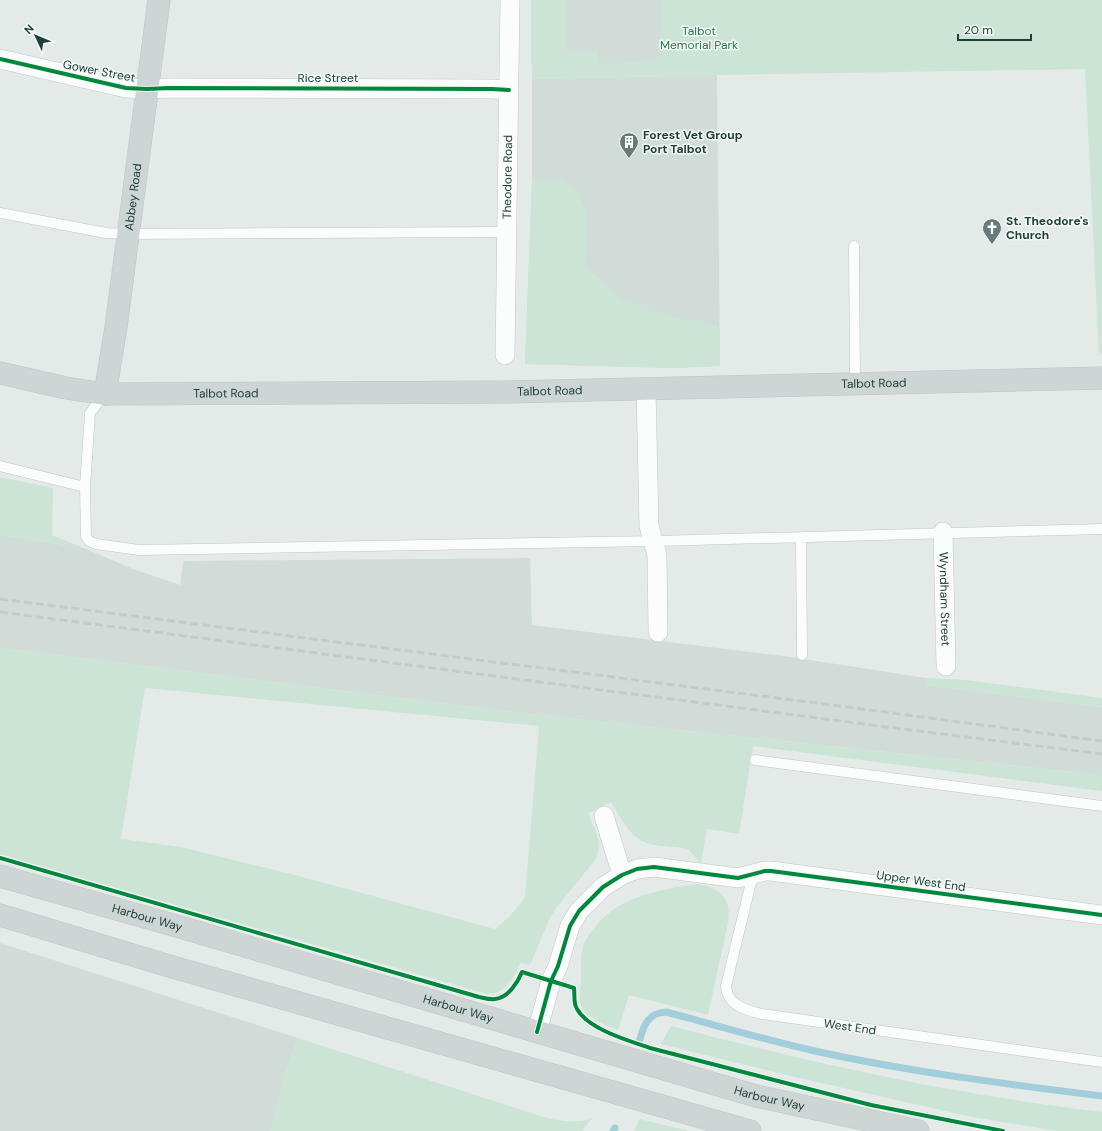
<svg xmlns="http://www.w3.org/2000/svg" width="1102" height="1131" font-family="'DM Sans',sans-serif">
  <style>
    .built { fill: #d1dcd8 }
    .green { fill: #cce4d6; fill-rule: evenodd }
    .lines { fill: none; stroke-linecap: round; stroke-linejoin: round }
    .stream { stroke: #a2cedb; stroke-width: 7 }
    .service-casing { stroke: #c1c7c5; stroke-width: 11 }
    .minor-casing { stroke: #c1c7c5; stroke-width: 20 }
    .primary-casing { stroke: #bcc6c4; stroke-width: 23 }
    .service { stroke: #fbfcfc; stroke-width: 10 }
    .minor { stroke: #fbfcfc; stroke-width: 19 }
    .primary { stroke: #cdd6d4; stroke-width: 22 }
    .rail { stroke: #c6cbca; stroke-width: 3; stroke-dasharray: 8 4; stroke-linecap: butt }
    .cycleway-casing { stroke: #f2f9f6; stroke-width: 6 }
    .cycleway { stroke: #00873e; stroke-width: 4 }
    .labels { text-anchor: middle; stroke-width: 3; stroke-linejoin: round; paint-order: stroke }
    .park-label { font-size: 12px; fill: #27794e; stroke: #f2f9f6 }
    .street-label { font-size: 12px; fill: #203f3a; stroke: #f2f9f6 }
    .poi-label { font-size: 12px; font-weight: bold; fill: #203f3a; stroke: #f2f9f6; text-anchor: start }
  </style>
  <rect width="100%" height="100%" fill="#e4eae8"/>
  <!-- built -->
  <path class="built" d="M531,0H661V55L654,61L598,63H531Z
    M717,75L720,366L673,368L525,364L532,181V79Z
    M0,535L84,548L133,569L180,585L183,561L530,558L532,625L791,657L926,678V685L1102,707V775L530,714L0,648Z
    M0,943L298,1038L283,1080L271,1131H0Z"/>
  <!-- green -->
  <path class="green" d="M531,0H567V52H598L599,62L654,61L661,55V0H1102V354H1099L1085,69L717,75L532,79Z
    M559,180L577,190L587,213L585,266L621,298L667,315L720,327V366L673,368L525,364L532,181Z
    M0,477L53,488L52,535L84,548L0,535Z
    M0,648L530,714L1102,775V791L753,746L739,834L707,829L701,864L688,849C677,846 665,847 654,845C631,841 622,820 611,802L588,813C595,831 603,839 596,859L557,907L550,918L530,965L521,963C512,979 507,993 487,994L127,891L0,854ZM145,688L539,726L525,898L510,916L495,929L295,875L181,847L121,839Z
    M926,678L966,680L1102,698V707L926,685Z
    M698,884C721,888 732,899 728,923L708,1015L629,995L618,1030C606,1026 589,1019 582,1008C578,1000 580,989 581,980C581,970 580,957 583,947C586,935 604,916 614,909C639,893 669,888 698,884Z
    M671,1026C813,1063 956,1095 1102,1112V1131H1056L972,1117L786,1075L661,1044Z
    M298,1038L550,1119C566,1121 577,1124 592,1118L582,1131H271L283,1080Z
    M640,1119L689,1131H634Z"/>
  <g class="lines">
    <!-- stream -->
    <path class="stream" d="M640,1039C644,1024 649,1013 666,1012C716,1025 765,1040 815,1051C910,1072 1006,1084 1102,1096
      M613,1131L615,1128"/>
    <!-- service casing -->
    <g class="service-casing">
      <path id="service" d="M0,213L106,233L128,234L507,232
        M854,246L855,385
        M105,394L90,413L85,487L86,536L89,541L96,544L139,550C311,547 484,545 657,541C805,538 954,532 1102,529
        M0,466L85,487
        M801,538L802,655
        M755,760L1102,806
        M753,874L726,986C727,1005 745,1010 762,1014L1102,1062"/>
    </g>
    <!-- minor casing -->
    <g class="minor-casing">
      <g id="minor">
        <path d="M0,59L126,88L147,89L169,88L492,89L509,90"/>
        <path id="s1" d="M505,355L510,0"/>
        <path d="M646,389L649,526L657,555L658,632"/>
        <path id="s2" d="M943,532L946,666"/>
        <path d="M604,816L622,875"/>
        <path d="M537,1032L551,981L558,966L570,926L579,911L603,887L622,875L637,869L654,867L738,878L765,871H771L1102,915"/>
      </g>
    </g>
    <!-- primary casing -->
    <g class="primary-casing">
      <g id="primary">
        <path id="s3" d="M0,373L66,388L105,394L506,392L1102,378"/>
        <path id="s4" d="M105,394L116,327L159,0"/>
        <path id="s5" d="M0,876L180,927L756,1096L918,1131"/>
        <path d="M0,915L169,966L750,1131"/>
      </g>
    </g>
    <!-- service -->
    <use href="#service" class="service"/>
    <!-- minor -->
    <use href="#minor" class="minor"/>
    <!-- primary -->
    <use href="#primary" class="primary"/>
    <!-- rail -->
    <path class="rail" d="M0,599L832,705L1102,741
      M0,612L895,728L1102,754"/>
    <!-- cycleway casing -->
    <g class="cycleway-casing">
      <path id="cycleway" d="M0,59L126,88L147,89L169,88L492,89L509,90
        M0,858L479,997C484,998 490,1000 495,999C508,998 518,982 522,972L574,988C575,994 573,1003 577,1009C588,1029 629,1041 650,1048L871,1105L1003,1131
        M537,1032L551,981L558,966L570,926L579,911L603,887L622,875L637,869L654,867L738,878L765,871H771L1102,915"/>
    </g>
    <!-- cycleway -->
    <use href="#cycleway" class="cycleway"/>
  </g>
  <!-- icons -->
  <defs>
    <g id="building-pin" transform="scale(1)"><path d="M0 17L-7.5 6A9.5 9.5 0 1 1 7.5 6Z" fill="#657b77" stroke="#f2f9f6"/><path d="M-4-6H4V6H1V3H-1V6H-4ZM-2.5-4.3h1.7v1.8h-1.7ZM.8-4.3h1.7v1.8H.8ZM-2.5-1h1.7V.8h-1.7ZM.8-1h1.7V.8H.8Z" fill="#fff"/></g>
    <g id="church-pin" transform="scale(1)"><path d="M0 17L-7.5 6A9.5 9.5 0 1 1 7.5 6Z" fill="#657b77" stroke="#f2f9f6"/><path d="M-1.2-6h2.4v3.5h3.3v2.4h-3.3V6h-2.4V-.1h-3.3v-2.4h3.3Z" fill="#fff"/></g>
  </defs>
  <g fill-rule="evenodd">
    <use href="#building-pin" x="629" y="142"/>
    <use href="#church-pin" x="992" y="228"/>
  </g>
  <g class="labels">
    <!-- park labels -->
    <g class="park-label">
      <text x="699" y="35">Talbot<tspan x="699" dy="14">Memorial Park</tspan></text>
    </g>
    <!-- street labels -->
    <g class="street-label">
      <text transform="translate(99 71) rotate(11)" y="4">Gower Street</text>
      <text x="328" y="82">Rice Street</text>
      <text dy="4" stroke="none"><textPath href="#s1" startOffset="178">Theodore Road</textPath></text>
      <text dy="4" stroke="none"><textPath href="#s4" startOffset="199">Abbey Road</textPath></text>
      <text dy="4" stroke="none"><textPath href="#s3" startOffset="876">Talbot Road</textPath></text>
      <text dy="4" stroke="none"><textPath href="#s3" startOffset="552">Talbot Road</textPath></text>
      <text dy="4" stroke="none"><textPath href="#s3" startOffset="228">Talbot Road</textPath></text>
      <text dy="4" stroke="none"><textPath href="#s2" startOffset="67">Wyndham Street</textPath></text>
      <text transform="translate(921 881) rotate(8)" y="4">Upper West End</text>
      <text dy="4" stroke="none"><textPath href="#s5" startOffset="153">Harbour Way</textPath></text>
      <text dy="4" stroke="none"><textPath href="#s5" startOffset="477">Harbour Way</textPath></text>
      <text transform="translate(850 1027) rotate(8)" y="4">West End</text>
      <text dy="4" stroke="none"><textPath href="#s5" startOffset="801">Harbour Way</textPath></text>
    </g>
    <!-- poi labels -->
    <g class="poi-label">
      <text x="643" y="139">Forest Vet Group<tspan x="643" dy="14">Port Talbot</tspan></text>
      <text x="1006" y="225">St. Theodore's<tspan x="1006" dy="14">Church</tspan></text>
    </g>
  </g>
  <!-- north arrow -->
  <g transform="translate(36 36) rotate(314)" stroke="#f2f9f6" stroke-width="3" paint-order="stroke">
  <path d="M0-3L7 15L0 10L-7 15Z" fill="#203f3a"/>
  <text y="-6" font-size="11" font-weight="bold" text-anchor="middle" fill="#203f3a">N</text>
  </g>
  <!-- scale -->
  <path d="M958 34v6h73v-6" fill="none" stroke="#203f3a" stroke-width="2"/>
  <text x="964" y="34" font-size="12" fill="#203f3a" stroke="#f2f9f6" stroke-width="3" paint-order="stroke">20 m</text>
</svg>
